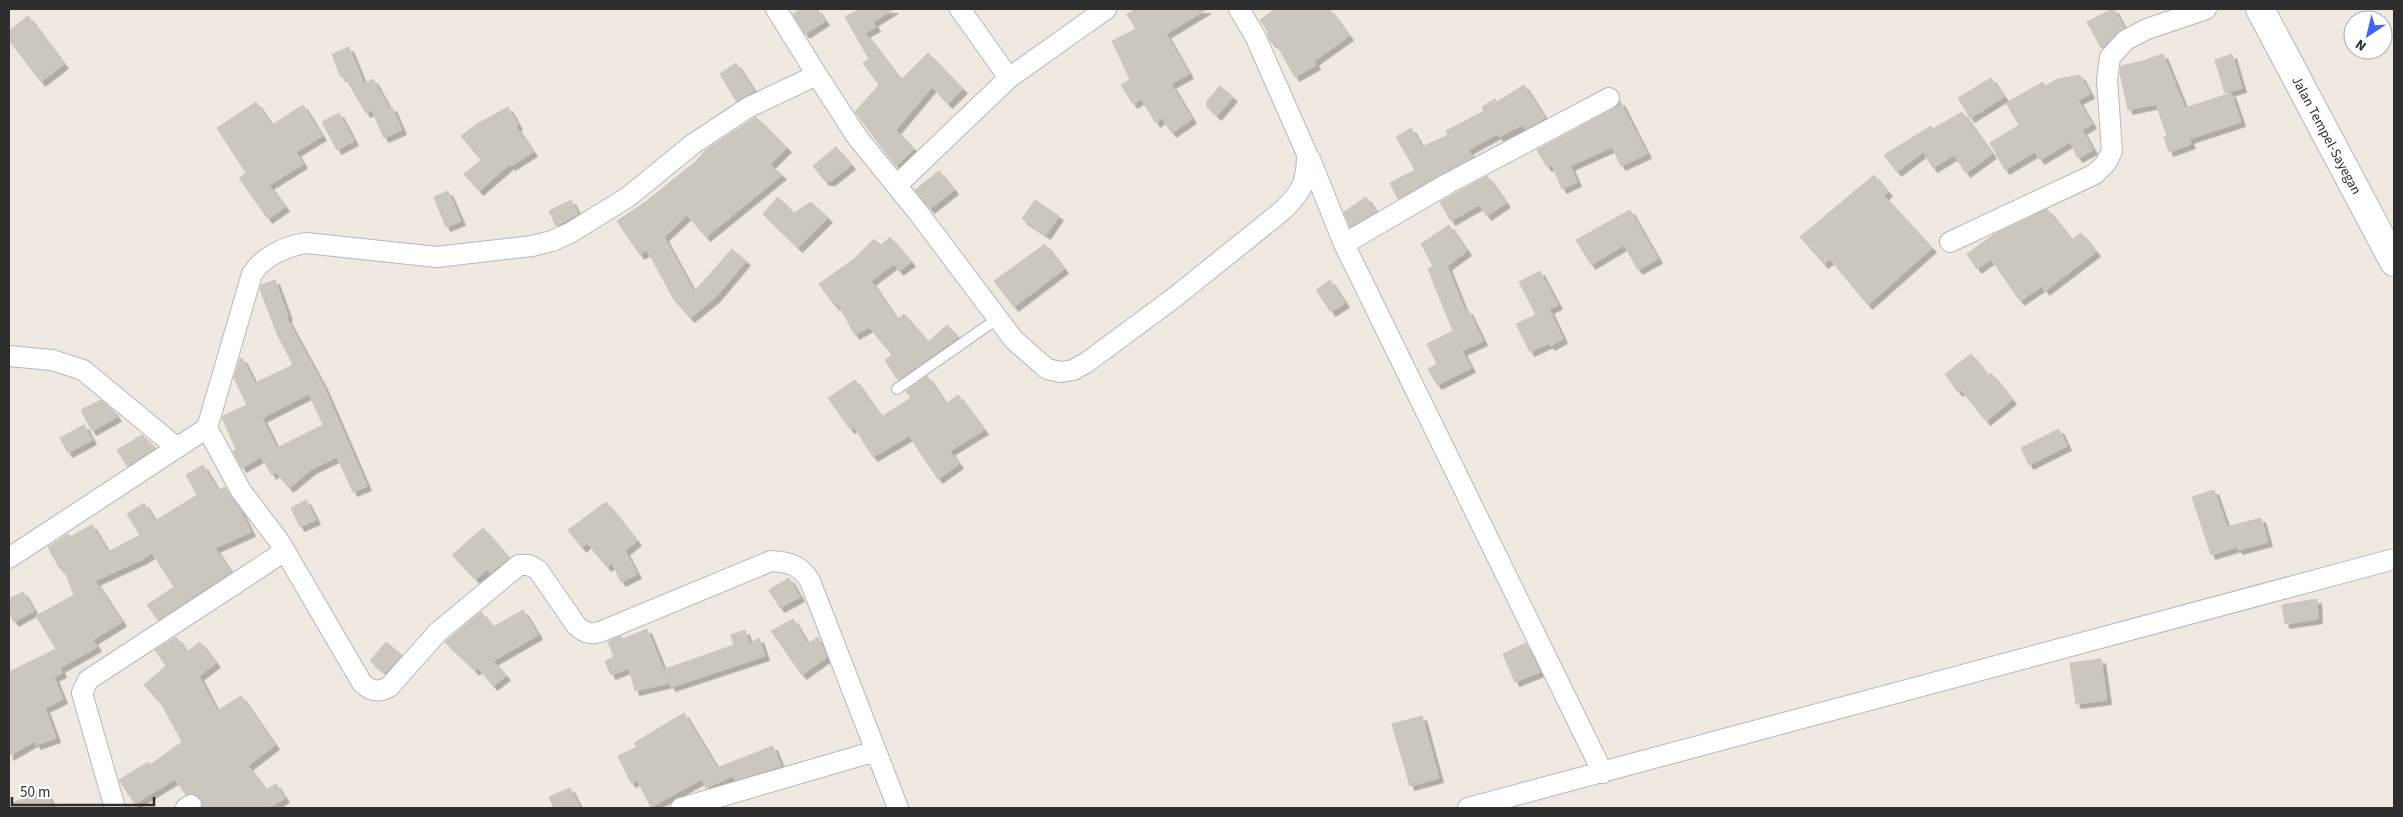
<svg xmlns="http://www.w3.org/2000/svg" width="2403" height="817" font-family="'Source Sans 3',sans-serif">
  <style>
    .building { fill: #cbc7bf; stroke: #cbc5ba; fill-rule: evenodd; filter: url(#shadow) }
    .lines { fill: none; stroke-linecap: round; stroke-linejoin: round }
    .lane-casing { stroke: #b4b7c1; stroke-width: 12 }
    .street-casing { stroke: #b4b7c1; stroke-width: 22 }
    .secondary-casing { stroke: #b4b7c1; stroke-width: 30 }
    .lane { stroke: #fff; stroke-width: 10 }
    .street { stroke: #fff; stroke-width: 20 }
    .secondary { stroke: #fff; stroke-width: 28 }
    .labels { text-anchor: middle; stroke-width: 4.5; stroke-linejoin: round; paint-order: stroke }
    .street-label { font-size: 14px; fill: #2e2e2e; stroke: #fff }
  </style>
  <defs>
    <filter id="shadow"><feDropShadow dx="4.5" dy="4.5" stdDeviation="0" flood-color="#0004"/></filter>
  </defs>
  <rect width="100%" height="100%" fill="#efe9e1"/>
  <!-- building -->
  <path class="building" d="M800,9H817L825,21L805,34L793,14Z
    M860,9H894L873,22L876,27L865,33L901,80L928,53L963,89L948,104L932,87L896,130L914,149L896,166L855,112L879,85L863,63L869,59L845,17Z
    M1136,9H1207L1166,34L1189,74L1171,84L1192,119L1172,133L1162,118L1156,123L1141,99L1133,104L1121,85L1130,79L1112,41L1136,29L1127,14Z
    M1275,9H1329L1349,36L1314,61L1316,65L1295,77L1275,42L1273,44L1269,39L1267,30L1260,20Z
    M2112,9H2114L2124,28L2101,48L2087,22Z
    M28,16L64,64L41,82L9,40V31Z
    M349,47L364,84L373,79L389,108L392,107L402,130L384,138L372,110L366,113L344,76L341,77L332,54Z
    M2163,54L2185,108L2231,93L2241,122L2189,139L2191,144L2169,152L2164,137L2167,136L2156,104L2128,110L2120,73L2121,66L2143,61Z
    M2232,54L2242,88L2225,93L2215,60Z
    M736,63L754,91L736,101L720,74Z
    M2080,75L2090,94L2078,100L2092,124L2082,130L2093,150L2078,158L2070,142L2040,160L2035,152L2005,170L1990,143L2019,125L2006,103L2043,82L2045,86L2058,79Z
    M1991,78L2004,97L1970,118L1958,98Z
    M1524,85L1545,118L1525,129L1522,125L1499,137L1497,134L1468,150L1473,157L1398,199L1390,183L1415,170L1396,137L1411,128L1422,147L1448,135L1446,131L1484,111L1482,107L1495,99L1497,102Z
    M1220,86L1233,97L1217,116L1207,107V101Z
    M1620,101L1647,154L1621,166L1612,147L1570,166L1577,182L1562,189L1552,165L1547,167L1537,150L1615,108Z
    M256,102L272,125L303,105L322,136L296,152L303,164L269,185L285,207L268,219L239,178L246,173L217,128Z
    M508,107L518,125L516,127L533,152L511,166L510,164L479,191L464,174L481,160L461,136L477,124Z
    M1962,112L1992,154L1966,173L1954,155L1933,168L1923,152L1897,172L1884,155L1931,126L1933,129Z
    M339,113L354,141L337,150L322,122Z
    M756,117L787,148L770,165L782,175L706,237L687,215L664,237L694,292L732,249L746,261L715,298L690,318L673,298L647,250L640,255L617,221L647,201L695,162L706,150Z
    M836,147L851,165L831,181H825L813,166Z
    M939,171L954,190L930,209L915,190Z
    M1874,175L1888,192L1884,196L1932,248L1868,305L1830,259L1824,264L1800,237Z
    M1487,176L1506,203L1487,216L1479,205L1451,221L1440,202Z
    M448,191L461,221L446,227L434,197Z
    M778,197L794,213L811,202L828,218L798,248L763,214Z
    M1366,197L1376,212L1350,227L1344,212Z
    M571,200L578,214L556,226L549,211Z
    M1035,200L1059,216L1046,235L1022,219Z
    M2047,209L2072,240L2081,233L2096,252L2045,291L2042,286L2020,301L1991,259L1977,269L1967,254L1993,235Z
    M1630,210L1658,259L1638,270L1624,245L1591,265L1576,240Z
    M1449,225L1467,251L1447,266L1465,311L1468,310L1483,341L1462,351L1471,368L1437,385L1428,369L1437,364L1427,344L1453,331L1428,269L1433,266L1421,244Z
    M890,237L911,262L899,271L894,264L871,281L897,320L904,314L928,342L947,325L958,337L898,380L885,360L892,355L869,327L855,335L838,304L835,306L819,284L854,259L874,239L881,245Z
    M1045,244L1064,269L1014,307L994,281Z
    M1540,271L1558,305L1549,309L1563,339L1550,346L1549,343L1530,352L1516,324L1536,315L1519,282Z
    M275,280L288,316L286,317L323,385L367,486L353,492L337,457L312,469L289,488L276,472L272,475L261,457L242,468L233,451L236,449L222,418L223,416L247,405L234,378L240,359L242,358L255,383L293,365L277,334L260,289L261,285ZM309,394L323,425L277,448L262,418Z
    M1330,280L1345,303L1331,312L1316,290Z
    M1971,354L1988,376L1991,373L2012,400L1986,421L1961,390L1958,392L1945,374Z
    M927,376L946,404L958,395L984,430L950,451L959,464L938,479L909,436L873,457L854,427L850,429L828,398L855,380L881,417L911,398L906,391Z
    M101,400L113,411L117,417L92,431L81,410Z
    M84,425L92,440L68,453L60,438Z
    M2059,429L2067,446L2029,465L2021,448Z
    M142,435L155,448L127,466L117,450Z
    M203,465L218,491L225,487L240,510L251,532L215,548L231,572L158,620L147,605L174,587L152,553L143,559L95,581L122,622L93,640L97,647L60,668L62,673L54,677L63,699L45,708L56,738L36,745L35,741L9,756V672L56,649L36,616L74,595L63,567L60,569L48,547L68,534L70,537L92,525L108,552L140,535L127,514L144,503L155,521L197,495L186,475Z
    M2214,490L2227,527L2261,518L2268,542L2238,550L2237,547L2211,555L2192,497Z
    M306,500L316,520L300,527L291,508Z
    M606,502L637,541L625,551L637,574L621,582L612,563L607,567L587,543L582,548L568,530Z
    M483,528L509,558L490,573L487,569L476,580L452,555Z
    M789,578L800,597L780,608L769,590Z
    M23,592L34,611L14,622L9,612V599Z
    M2317,599L2318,619L2285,624L2282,605Z
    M523,610L538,635L493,661L506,676L493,686L478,668L475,671L445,642L481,612L493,627Z
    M793,619L808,644L818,637L827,657L802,675L771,631Z
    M647,629L669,683L635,691L629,668L611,675L605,661L614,657L608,642L621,636L623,639Z
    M745,630L749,644L759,638L765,656L671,687L665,669L734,645L731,635Z
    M176,637L187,652L200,642L216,663L199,676L217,711L241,696L275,745L248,766L266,790L276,784L285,798L269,808H202L201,799L196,794L186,795L175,779L135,804L119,780L148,762L150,765L182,742L162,705L144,685L166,666L155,650Z
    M386,642L402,655L385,673L370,661Z
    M1526,643L1540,672L1515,682L1503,654Z
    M2101,659L2107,700L2076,704L2070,663Z
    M684,713L717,768L773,746L781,766L735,780L733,776L706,788L702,779L651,807L637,780L631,783L618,756L637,747L634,743Z
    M1422,716L1439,778L1410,786L1392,724Z
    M44,788L54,808H9V805Z
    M570,788L580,808H554L549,797Z"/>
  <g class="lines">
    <!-- lane casing -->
    <g class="lane-casing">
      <path id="lane" d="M897,389L997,319"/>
    </g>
    <!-- street casing -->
    <g class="street-casing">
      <path id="street" d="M776,9L817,75
        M960,9L1009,78
        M1310,159L1344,244L1603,773
        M897,185L1009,78L1106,9
        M1950,242L2095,174L2106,163L2112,151L2107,80L2110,57L2126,40L2147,29L2206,9
        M1344,244L1447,184L1609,98
        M9,356L52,360L83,370L176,447
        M207,428L241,491L279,541L362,683C371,691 378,693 389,687L438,632L519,565H529L538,570L576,625C583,632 589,635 600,632L771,561C789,562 800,565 810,581L898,808
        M9,558L207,428L252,274C263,256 287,246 306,243L437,257L532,246L552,241L570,233L628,197L693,144L749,107L817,75L857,137L917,211L1014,340L1047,369L1061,372L1073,370L1086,363L1175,297L1282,211C1302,192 1307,182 1307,154L1255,36L1239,9
        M115,808L82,693L88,680L285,551
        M186,808L191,805
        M681,808L876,751
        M1468,808L2394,559"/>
    </g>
    <!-- secondary casing -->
    <g class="secondary-casing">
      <path id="secondary" d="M2260,9L2394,262"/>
    </g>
    <!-- lane -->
    <use href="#lane" class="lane"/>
    <!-- street -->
    <use href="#street" class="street"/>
    <!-- secondary -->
    <use href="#secondary" class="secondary"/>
  </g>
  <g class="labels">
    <!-- street labels -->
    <g class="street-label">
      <text transform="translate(2327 135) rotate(62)" y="5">Jalan Tempel-Sayegan</text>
    </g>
  </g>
  <!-- border -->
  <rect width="2403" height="817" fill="none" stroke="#2e2e2e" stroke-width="20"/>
  <!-- north arrow -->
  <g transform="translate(2368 35) rotate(215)"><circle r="24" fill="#ffffff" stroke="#ababab"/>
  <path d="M0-4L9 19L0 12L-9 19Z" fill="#4264fb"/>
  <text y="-8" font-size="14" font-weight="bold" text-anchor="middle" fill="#2e2e2e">N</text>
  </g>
  <!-- scale -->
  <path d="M12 797v8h142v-8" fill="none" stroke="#2e2e2e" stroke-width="2.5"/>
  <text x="20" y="797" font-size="15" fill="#2e2e2e" stroke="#ffffff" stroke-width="4" paint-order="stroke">50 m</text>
</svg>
